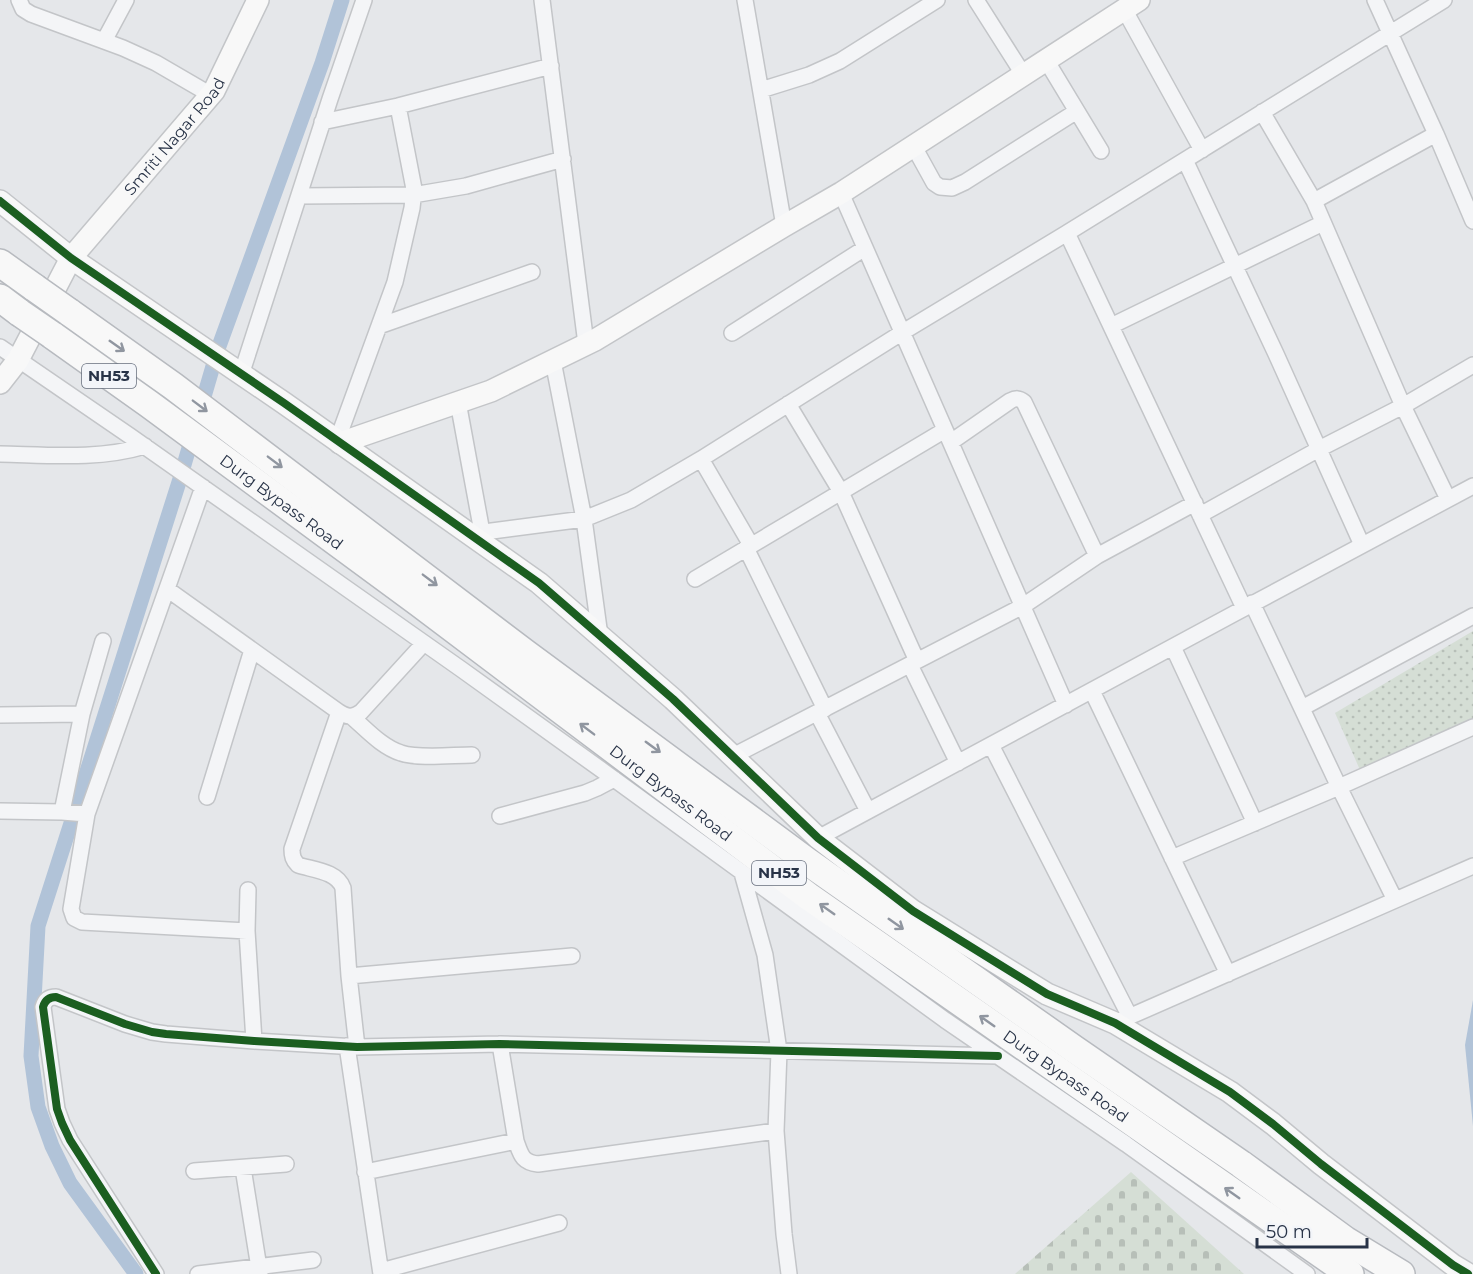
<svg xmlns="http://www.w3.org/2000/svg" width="1473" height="1274" font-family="Montserrat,sans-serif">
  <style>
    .cemetery { fill: url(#cemetery-stones) }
    .park { fill: url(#park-dots) }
    .water { fill: #b1c3d8 }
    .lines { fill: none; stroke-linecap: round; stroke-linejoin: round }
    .canal { stroke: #b1c3d8; stroke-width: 15 }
    .street-casing { stroke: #c3c5c8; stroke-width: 18 }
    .secondary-casing { stroke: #c3c5c8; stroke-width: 24 }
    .highway-casing { stroke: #b7babf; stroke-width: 30 }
    .street { stroke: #f4f5f7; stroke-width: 15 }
    .secondary { stroke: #f8f8f8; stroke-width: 21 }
    .highway { stroke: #f8f8f8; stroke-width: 27 }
    .highway-bridge-casing { stroke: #b7babf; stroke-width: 30; stroke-linecap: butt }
    .highway-bridge { stroke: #f8f8f8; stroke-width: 27 }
    .cycleway-casing { stroke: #f3f5f9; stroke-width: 11 }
    .cycleway { stroke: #1b5e20; stroke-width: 8 }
    .oneway { stroke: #9096a0 }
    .labels { text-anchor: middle; stroke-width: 4.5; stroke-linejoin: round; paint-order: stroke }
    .shield { fill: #f3f5f9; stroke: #656d7c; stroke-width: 1.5 }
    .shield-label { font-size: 15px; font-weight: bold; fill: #283347 }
    .street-label { font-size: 16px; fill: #283347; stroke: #f3f5f9 }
  </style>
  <defs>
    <pattern id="cemetery-stones" width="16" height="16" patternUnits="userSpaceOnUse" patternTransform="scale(1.5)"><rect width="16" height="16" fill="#d5ded5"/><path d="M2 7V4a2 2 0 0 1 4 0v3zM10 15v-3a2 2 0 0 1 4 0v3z" fill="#b7bfb8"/></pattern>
    <pattern id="park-dots" width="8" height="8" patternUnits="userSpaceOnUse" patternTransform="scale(1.5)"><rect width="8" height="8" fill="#d5ded5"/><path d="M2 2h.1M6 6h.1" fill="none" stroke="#b7bfb8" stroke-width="1.8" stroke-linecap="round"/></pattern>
  </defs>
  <rect width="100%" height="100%" fill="#e5e7ea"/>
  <!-- cemetery -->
  <path class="cemetery" d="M1131,1172L1244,1274H1015Z"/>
  <!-- park -->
  <path class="park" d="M1473,631V720L1360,770L1335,713Z"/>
  <!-- water -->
  <path class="water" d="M1473,1000V1126L1465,1045Z"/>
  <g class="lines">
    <!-- canal -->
    <path class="canal" d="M75,809L179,482L218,349L322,63L342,0
      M72,820L38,926L31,1056L38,1107L52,1146L70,1183L136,1274"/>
    <!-- street casing -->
    <g class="street-casing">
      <path id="street" d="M19,0L23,9L31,14L123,48L156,63L211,95
        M542,0L586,344
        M745,0L784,226
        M976,0L1023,74
        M1375,0L1436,134L1473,221
        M1124,9L1202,150
        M104,41L126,0
        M1046,60L1101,151
        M761,90L809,75L840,61L937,0
        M1262,112L1314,201L1403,406L1448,499
        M322,122L398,106L551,66
        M913,145L934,183L940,187L952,188L965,182L1077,111
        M1185,160L1276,354L1362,545
        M841,193L1066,705
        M299,196L413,195L466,186L563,159
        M1314,201L1436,134
        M1067,233L1444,0
        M379,326L532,272
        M1111,326L1323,223
        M732,333L865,248
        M0,347L130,436L461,669L603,771L945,1020L1126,1144L1307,1274
        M553,361L584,519L600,636
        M241,375L330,99L364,0
        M458,402L482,532
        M788,404L841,492L917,661
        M337,441L395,282L412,208L414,189L398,106
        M951,442L1010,401C1016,398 1019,398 1024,402L1097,556
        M0,454C48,455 99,460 145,446
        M701,459L751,545
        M203,487L87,814L71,909L74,918L82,922L247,931
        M1200,515L1319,449L1403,406L1473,365
        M469,534L584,519L631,500L701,459L903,332L1067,233L1244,608
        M746,548L825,709
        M695,579L945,430
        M167,589L339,712C347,717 352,718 361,712L424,643
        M1252,603L1339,787L1395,900
        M1173,647L1255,823
        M910,665L958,763
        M1092,691L1228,974
        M1302,708L1473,616
        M339,712L292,849C292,856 293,860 298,865C313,870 337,871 343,888L349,976L357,1047
        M817,713L868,811
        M0,715L82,714
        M352,717C367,730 382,747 401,753C418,759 453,755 472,755
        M991,745L1130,1017
        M733,756L1023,606L1097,556L1195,503
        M207,797L252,650
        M0,811L62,812L87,814
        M62,812L82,714L103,641
        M500,816L585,793L597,788L614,779
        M818,838C1036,721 1254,602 1473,486
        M1172,858L1339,787L1473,727
        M742,873L765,955L779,1051L776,1131L784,1234L789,1274
        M248,890L247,931L254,1041
        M349,976L572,956
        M1115,1023L1473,866
        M500,1044L516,1141C521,1155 522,1162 538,1164L776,1131
        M347,1046L381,1274
        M243,1168L260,1274
        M194,1171L286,1164
        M365,1172L516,1141
        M381,1271L559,1223
        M156,1274L70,1140L62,1123L57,1109L43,1007C45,1000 49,997 56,997L125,1024L152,1032L166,1034L254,1041L357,1047L500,1044L998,1056
        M198,1274L313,1260"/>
    </g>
    <!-- secondary casing -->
    <g class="secondary-casing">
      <g id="secondary">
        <path d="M0,201L71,258L284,403L539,583L673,699L818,838L913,911L1047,994L1115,1023L1230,1092L1273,1124L1321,1164L1453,1265L1468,1274"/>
        <path id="s1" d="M0,383L18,360L71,258L214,91L258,0"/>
        <path d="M340,443L491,391L595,340L784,226L841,193L1139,0"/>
      </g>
    </g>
    <!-- highway casing -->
    <g class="highway-casing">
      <g id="highway">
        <path d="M0,263L35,288"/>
        <path d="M0,298L20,313"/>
        <path d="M69,312L173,386L525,653L808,862L1074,1049L1241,1164L1345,1240L1401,1274"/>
        <path id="s2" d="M52,335L149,404L419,603L808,896L1350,1274"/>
      </g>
    </g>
    <!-- street -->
    <use href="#street" class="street"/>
    <!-- secondary -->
    <use href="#secondary" class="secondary"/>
    <!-- highway -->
    <use href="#highway" class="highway"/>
    <!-- highway-bridge casing -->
    <g class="highway-bridge-casing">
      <path id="highway-bridge" d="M35,288L69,312
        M20,313L52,335"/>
    </g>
    <!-- highway-bridge -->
    <use href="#highway-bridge" class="highway-bridge"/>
    <!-- cycleway casing -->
    <g class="cycleway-casing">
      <path id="cycleway" d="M0,201L71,258L284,403L539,583L673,699L818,838L913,911L1047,994L1115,1023L1230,1092L1273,1124L1321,1164L1453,1265L1468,1274
        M156,1274L70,1140L62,1123L57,1109L43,1007C45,1000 49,997 56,997L125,1024L152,1032L166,1034L254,1041L357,1047L500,1044L998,1056"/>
    </g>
    <!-- cycleway -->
    <use href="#cycleway" class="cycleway"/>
  </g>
  <!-- one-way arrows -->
  <defs><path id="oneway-shaft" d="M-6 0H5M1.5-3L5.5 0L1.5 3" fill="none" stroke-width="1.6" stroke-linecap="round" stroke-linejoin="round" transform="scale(1.5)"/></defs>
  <g class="oneway">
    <use href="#oneway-shaft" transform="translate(117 346) rotate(35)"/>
    <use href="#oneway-shaft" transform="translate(200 406) rotate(37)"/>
    <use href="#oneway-shaft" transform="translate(275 462) rotate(37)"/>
    <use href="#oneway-shaft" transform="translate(430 580) rotate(37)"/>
    <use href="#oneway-shaft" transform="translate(587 729) rotate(-143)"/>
    <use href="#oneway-shaft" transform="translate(653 747) rotate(36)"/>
    <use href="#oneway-shaft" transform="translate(827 909) rotate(-145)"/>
    <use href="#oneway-shaft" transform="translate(896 924) rotate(35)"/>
    <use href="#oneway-shaft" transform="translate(987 1021) rotate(-145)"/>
    <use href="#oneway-shaft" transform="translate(1232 1193) rotate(-145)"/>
  </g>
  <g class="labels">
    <!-- shield labels -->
    <g class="shield">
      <rect x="82" y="364" width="54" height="24" rx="4.5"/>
      <rect x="752" y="861" width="54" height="24" rx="4.5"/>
    </g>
    <g class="shield-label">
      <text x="109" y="381">NH53</text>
      <text x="779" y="878">NH53</text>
    </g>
    <!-- street labels -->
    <g class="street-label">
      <text dy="6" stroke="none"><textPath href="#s1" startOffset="304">Smriti Nagar Road</textPath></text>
      <text dy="6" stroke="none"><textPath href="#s2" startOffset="284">Durg Bypass Road</textPath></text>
      <text dy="6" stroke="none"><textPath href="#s2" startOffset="770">Durg Bypass Road</textPath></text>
      <text dy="6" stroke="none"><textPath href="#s2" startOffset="1256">Durg Bypass Road</textPath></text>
    </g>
  </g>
  <!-- scale -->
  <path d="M1257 1238v9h110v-9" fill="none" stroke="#283347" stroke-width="3"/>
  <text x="1266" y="1238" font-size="18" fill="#283347" stroke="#f3f5f9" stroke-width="4.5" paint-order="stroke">50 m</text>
</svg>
